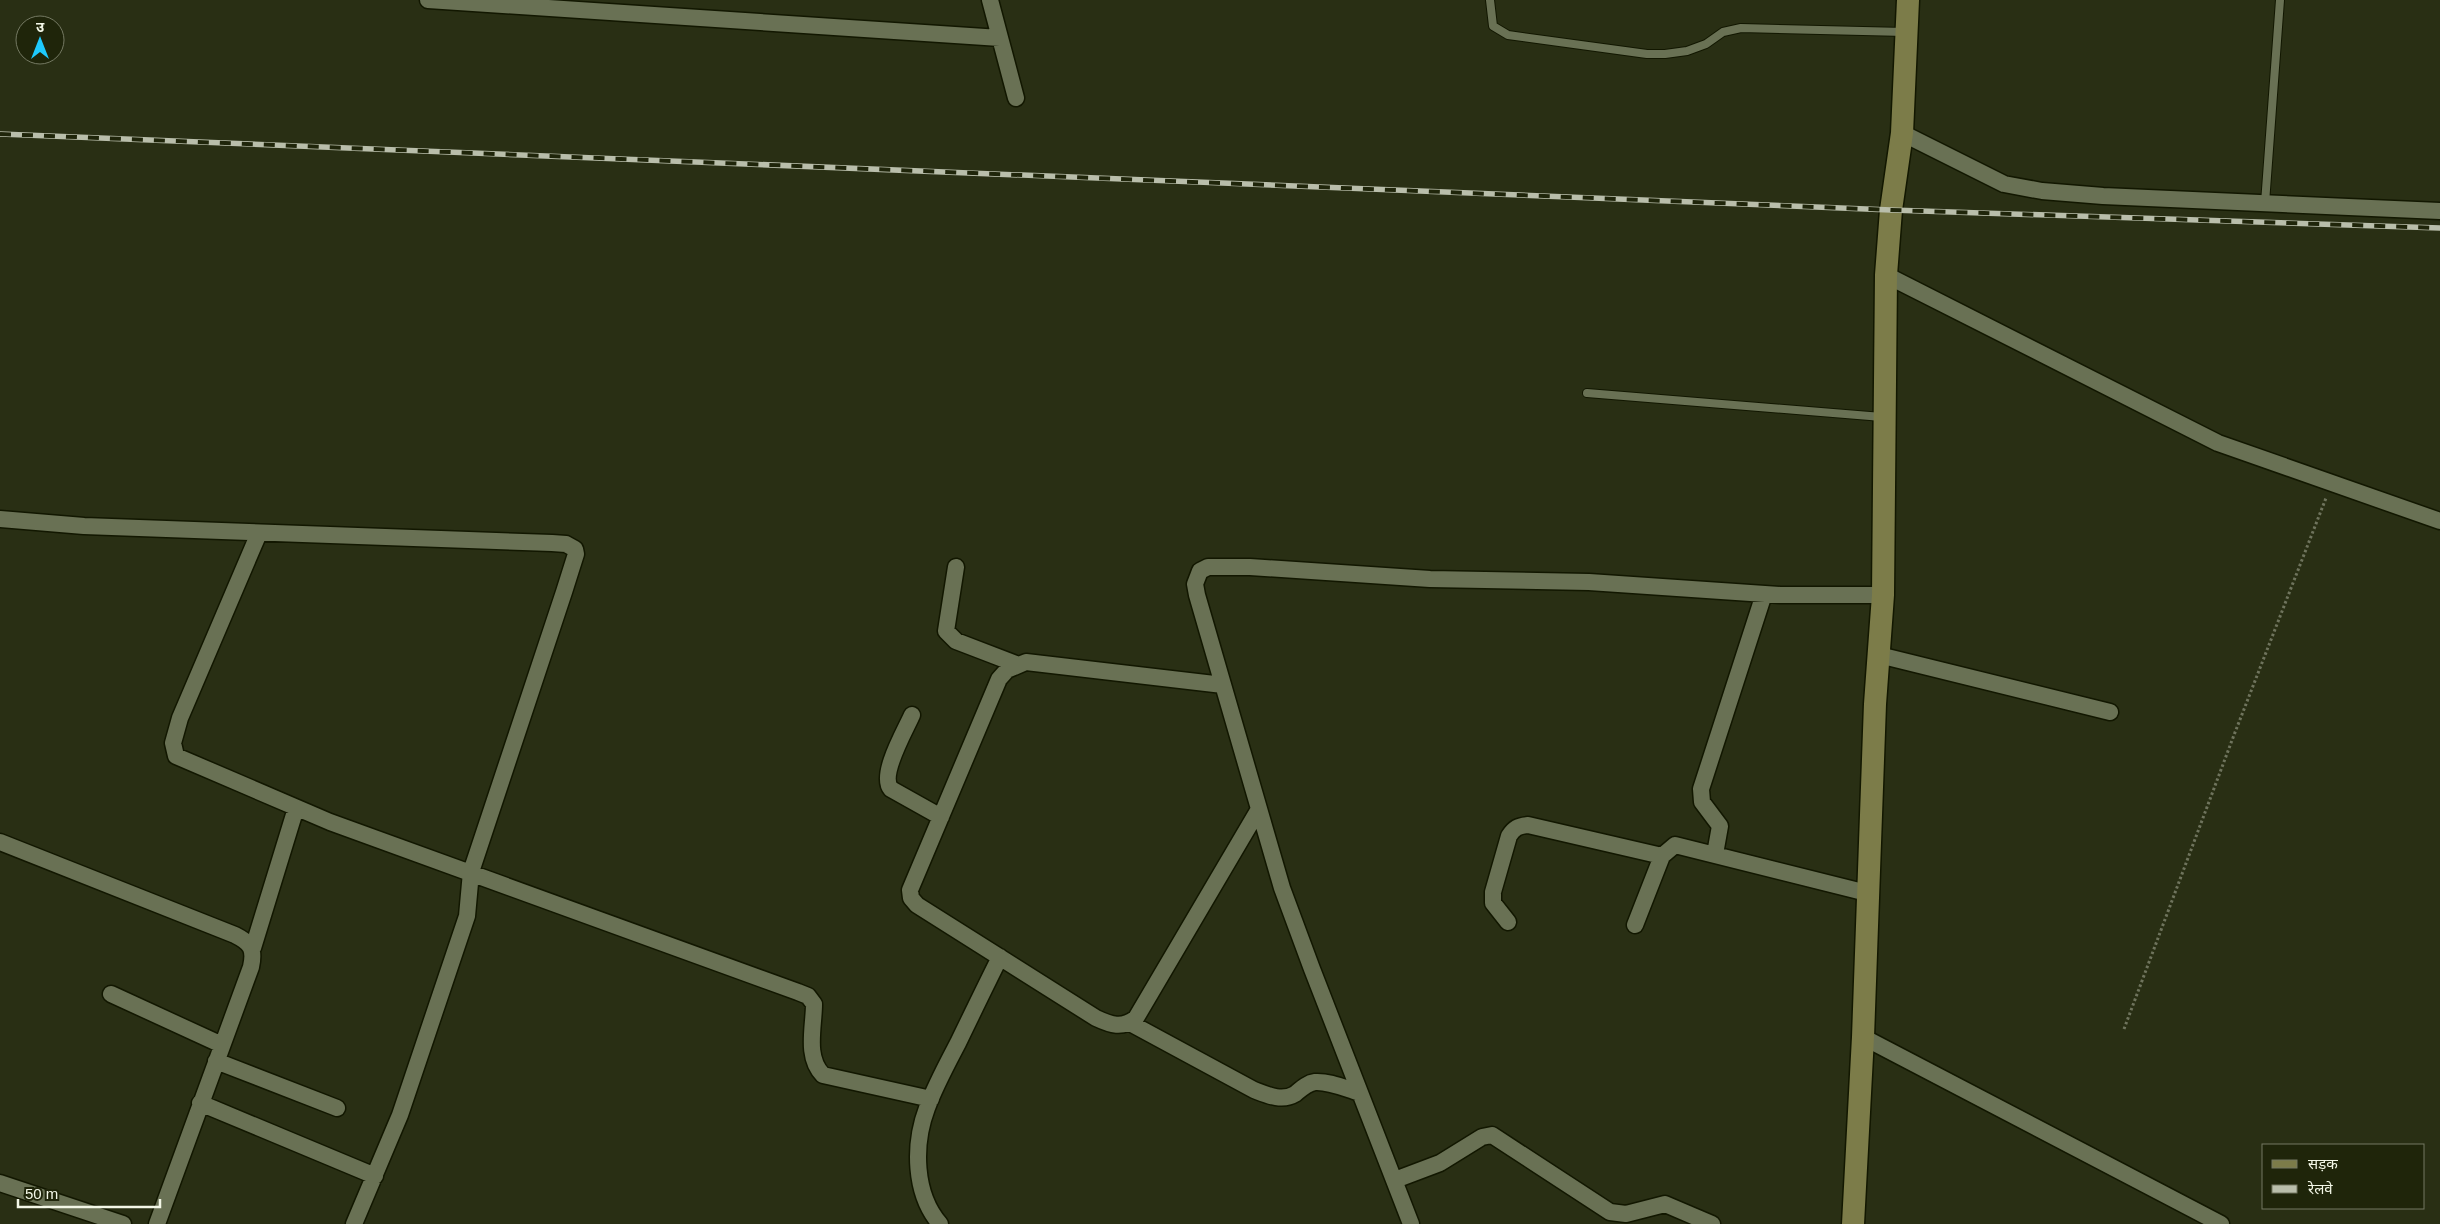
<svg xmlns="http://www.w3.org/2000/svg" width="2440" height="1224" font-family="Arial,'Noto Sans Devanagari',sans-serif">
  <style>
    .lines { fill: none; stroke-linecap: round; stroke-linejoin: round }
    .service-casing { stroke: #121700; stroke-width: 10 }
    .minor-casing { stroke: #121700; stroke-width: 19 }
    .secondary-casing { stroke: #121700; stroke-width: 25 }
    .path { stroke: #6f745d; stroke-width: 3; stroke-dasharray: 2.5 2.5; stroke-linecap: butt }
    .service { stroke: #697154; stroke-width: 8 }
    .minor { stroke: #697154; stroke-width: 16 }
    .secondary { stroke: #7c7c49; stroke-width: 22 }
    .rail-casing { stroke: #b9beab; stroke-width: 5.5 }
    .rail { stroke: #1f250a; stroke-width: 4; stroke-dasharray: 11; stroke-linecap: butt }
  </style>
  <rect width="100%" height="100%" fill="#292f14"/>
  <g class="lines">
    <!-- service casing -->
    <g class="service-casing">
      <path id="service" d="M1490,0L1493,26L1508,35L1647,54H1665L1687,51L1706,44L1723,32L1741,28L1905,32
        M2265,203L2280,0
        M1587,393L1882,417"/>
    </g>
    <!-- minor casing -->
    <g class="minor-casing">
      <path id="minor" d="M428,0L1000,38
        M990,0L1016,98
        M1902,133L2004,184L2042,191L2103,196L2440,211
        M1886,275L2218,443L2440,521
        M0,519L84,526L552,543L566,544L575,549L576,554L564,592L471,872L467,916L400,1115L354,1224
        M259,533L180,718L173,743L176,756L330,822L798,992L808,996L814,1004C814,1027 805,1057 823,1075L931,1099
        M956,567L946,631L956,641L1016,664
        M1879,655L2110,712
        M1223,685L1026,662L1007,670L999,679L910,890L911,898L917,905L1096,1018C1111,1025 1122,1029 1136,1018L1259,809
        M912,715C905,731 879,775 891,789L941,817
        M0,842L235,935C251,943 255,949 251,967L157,1224
        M1715,854L1720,826L1702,802L1701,789L1764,594
        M1508,922L1493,903V892L1509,836C1514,828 1518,826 1528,825L1662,856
        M1635,925L1662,856L1675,845L1867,893
        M253,948L296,808
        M111,994L222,1045
        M1130,1023L1254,1090C1267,1095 1282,1102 1295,1094C1301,1089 1307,1083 1315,1082C1330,1081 1346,1089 1360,1093
        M1863,1037L2221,1224
        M216,1061L337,1108
        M200,1103L375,1176
        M1395,1180L1440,1163L1482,1137L1492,1135L1610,1212L1626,1214L1665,1204L1712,1224
        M0,1183L123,1224
        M940,1224C914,1194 913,1145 927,1108C935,1086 947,1064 958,1043C972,1014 986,985 1000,957
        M1411,1224L1312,969L1282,888L1197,595L1195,584L1200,571L1208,567H1250L1430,579L1589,582L1780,595H1883"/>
    </g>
    <!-- secondary casing -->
    <g class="secondary-casing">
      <path id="secondary" d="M1853,1224L1863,1037L1875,704L1883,595L1886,275L1891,210L1902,133L1908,0"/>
    </g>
    <!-- path -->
    <path class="path" d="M2124,1029L2234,735L2326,498"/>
    <!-- service -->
    <use href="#service" class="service"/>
    <!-- minor -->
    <use href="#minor" class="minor"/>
    <!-- secondary -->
    <use href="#secondary" class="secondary"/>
    <!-- rail casing -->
    <g class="rail-casing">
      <path id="rail" d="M0,134L1891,210L2440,228"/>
    </g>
    <!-- rail -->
    <use href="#rail" class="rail"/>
  </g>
  <!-- legend -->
  <rect x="2262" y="1144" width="162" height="65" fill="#1f250a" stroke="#747962"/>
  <rect x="2272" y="1160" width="25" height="8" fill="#7c7c49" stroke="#747962"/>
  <text x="2308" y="1169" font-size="15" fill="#f3f7e7">सड़क</text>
  <rect x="2272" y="1185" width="25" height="8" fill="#b9beab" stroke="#747962"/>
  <text x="2308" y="1194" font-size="15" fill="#f3f7e7">रेलवे</text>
  <!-- north arrow -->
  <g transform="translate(40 40)"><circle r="24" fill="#1f250a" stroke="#747962"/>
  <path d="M0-4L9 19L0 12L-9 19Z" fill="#1ec9fd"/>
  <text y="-8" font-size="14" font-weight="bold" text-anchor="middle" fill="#f3f7e7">उ</text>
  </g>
  <!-- scale -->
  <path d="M18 1199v8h142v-8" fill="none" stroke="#f3f7e7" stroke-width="2.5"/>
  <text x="25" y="1199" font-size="15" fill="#f3f7e7" stroke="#1f250a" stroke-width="4" paint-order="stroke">50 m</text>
</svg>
